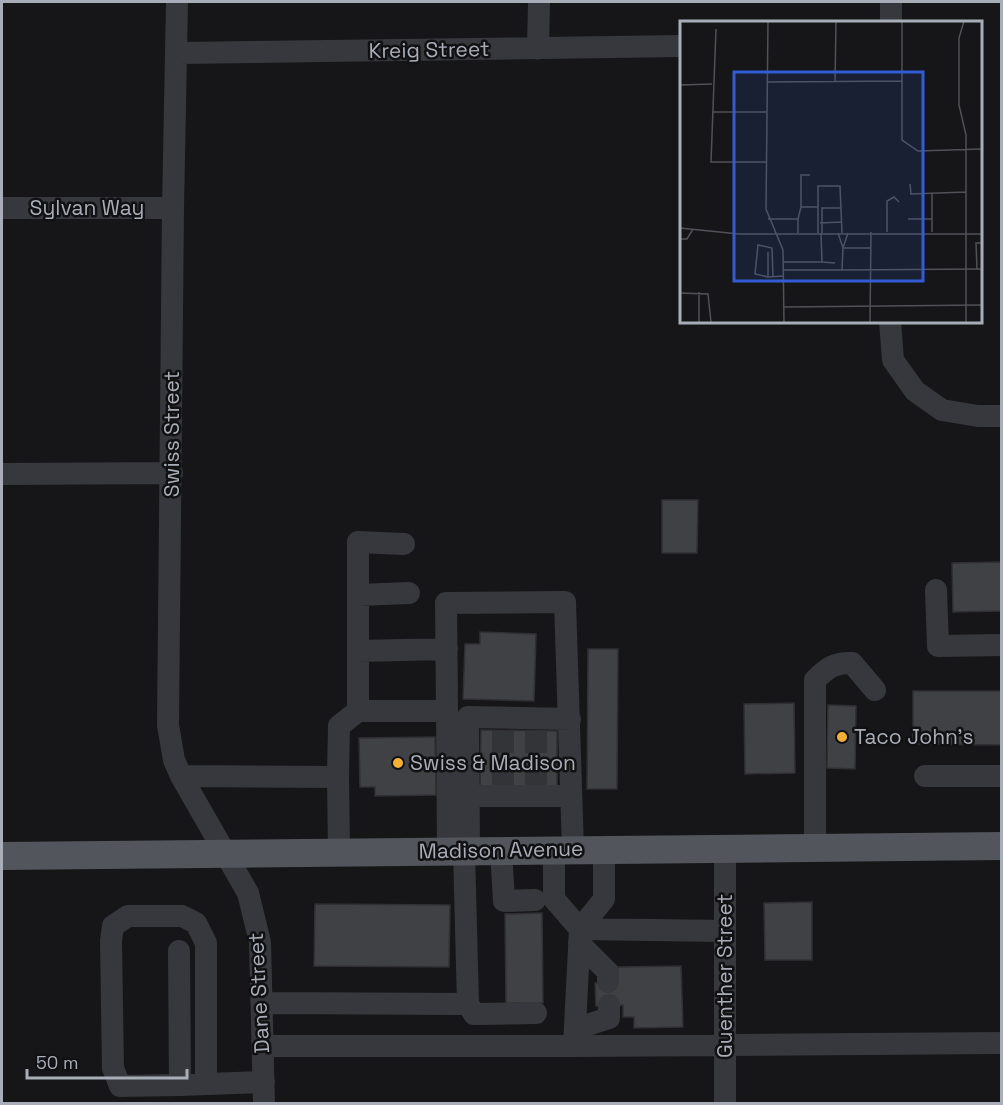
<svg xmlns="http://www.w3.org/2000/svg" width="1003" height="1105" font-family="'Space Grotesk',sans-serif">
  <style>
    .building { fill: #404145; stroke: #303034; stroke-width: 1.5 }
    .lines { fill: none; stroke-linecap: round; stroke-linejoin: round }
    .minor-tunnel { stroke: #333438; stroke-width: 22; stroke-dasharray: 22 11; stroke-linecap: butt }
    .minor { stroke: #37383d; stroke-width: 22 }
    .major { stroke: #53555c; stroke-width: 28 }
    .poi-dot { fill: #f2b134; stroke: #111113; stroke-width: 2 }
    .labels { text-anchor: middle; stroke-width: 5; stroke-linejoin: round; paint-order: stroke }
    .street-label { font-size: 21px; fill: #a8adb8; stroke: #111113 }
    .poi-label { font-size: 21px; fill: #a8adb8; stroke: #111113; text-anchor: start }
    .inset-road { fill: none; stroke: #505258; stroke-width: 1.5 }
    .view { fill: #325cd3; fill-opacity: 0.15; stroke: #325cd3; stroke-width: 3 }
    .inset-edge { fill: none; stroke: #a8adb8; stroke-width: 3 }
  </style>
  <rect width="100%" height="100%" fill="#161618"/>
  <!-- building -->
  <path class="building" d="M662,500H698L697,553H662Z
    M1002,562V611L953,612L952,563Z
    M480,632L536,634L534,701L463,699L465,644H480Z
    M588,649H618L617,789H587Z
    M913,691H1002V745L913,744Z
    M794,703L795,773L745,774L744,704Z
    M828,705L856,706L855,769L827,768Z
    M481,730L557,731V792H480Z
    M435,737L436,795L375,796V787H360L359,738Z
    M812,902V960H765L764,903Z
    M315,904L450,905L449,967L314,966Z
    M542,913L543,1003H506L505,914Z
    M681,966L683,1027L634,1028V1017H623V1005L596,1006L595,983L618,982V967Z"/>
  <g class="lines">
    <!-- minor-tunnel -->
    <path class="minor-tunnel" d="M503,731V792
      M536,731V792"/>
    <!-- minor -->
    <path class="minor" d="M177,2L173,208L168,725L174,760L181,776L248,893L260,942L264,1104
      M891,22V2
      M538,49L539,2
      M177,53L682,46
      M2,208H173
      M890,321L893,360L915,391L942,410L978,416H1002
      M2,474L172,473
      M936,590L938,646L1002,645
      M358,595L409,593
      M358,651L447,649
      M358,711V542L404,544
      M447,711L446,603L565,602L573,849
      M181,776L338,777L339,852
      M925,776H1002
      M338,777L339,726L358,711H447L448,851
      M452,799L468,796H571
      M815,848V680C827,668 835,662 852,663L875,690
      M501,850L504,901L535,900
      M554,850V899L580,929L604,899V849
      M464,851L468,1004L474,1014L536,1013
      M469,851L468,717L570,719
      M725,931L580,929L574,1046L1002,1043
      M579,943L608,972V982
      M179,951L180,1085L264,1082
      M263,1003L468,1004
      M575,1029L609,1018V1005
      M264,1046H574
      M180,1085L120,1086L113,1068L111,941L113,926L128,916H182L196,923L206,943V1083
      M725,1104V848"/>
    <!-- major -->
    <path class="major" d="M2,856L1002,846"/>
  </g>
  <!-- markers -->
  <g class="poi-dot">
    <circle cx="842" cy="737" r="6"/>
    <circle cx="398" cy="763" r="6"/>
  </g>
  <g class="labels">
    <!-- street labels -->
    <g class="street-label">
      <text transform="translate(429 50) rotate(-1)" y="7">Kreig Street</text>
      <text x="87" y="215">Sylvan Way</text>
      <text transform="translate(172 434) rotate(-90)" y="7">Swiss Street</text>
      <text transform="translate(501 850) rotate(-1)" y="7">Madison Avenue</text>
      <text transform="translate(725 976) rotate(-90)" y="7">Guenther Street</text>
      <text transform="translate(259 993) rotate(-93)" y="7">Dane Street</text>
    </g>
    <!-- poi labels -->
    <g class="poi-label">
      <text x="854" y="744">Taco John's</text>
      <text x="410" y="770">Swiss &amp; Madison</text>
    </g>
  </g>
  <!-- overview -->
  <g transform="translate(680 21)">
    <rect width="302" height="302" fill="#161618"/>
    <path class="inset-road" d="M88,0L86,188L103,229L104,301M222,0V119L238,130L302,128M284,0L279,17V84L286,114V301M36,8L31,141H86M87,61L222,60M155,61L156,0M0,64L32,63M32,91H86M230,163L231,173L286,171M252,173V211M121,186V154H130M138,186V165H160L162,212M88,198H118V212M118,198L121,186H138V212M228,198H252M140,202L161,201M0,207L59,213H302M207,211V180L214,176L219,181M141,212L142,241L155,242M142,212V187H161M158,212L163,227L168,212M0,218H7L13,208M190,227H163L162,249L302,248M88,231V256L104,255M103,241H142M297,248L296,222H302M103,249H162M88,256L75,253L78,224L92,227L93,256M19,271V301M0,272L28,273L31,301M104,286L302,284M190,301L191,211"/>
    <path class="view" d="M54,51H243V260H54Z"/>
    <rect width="302" height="302" class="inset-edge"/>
  </g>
  <!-- border -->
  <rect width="1003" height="1105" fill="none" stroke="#a8adb8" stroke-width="6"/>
  <!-- scale -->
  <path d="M27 1069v9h160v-9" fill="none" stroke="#a8adb8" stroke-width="3"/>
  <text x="36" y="1069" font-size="18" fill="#a8adb8" stroke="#111113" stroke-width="4.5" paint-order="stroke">50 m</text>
</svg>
